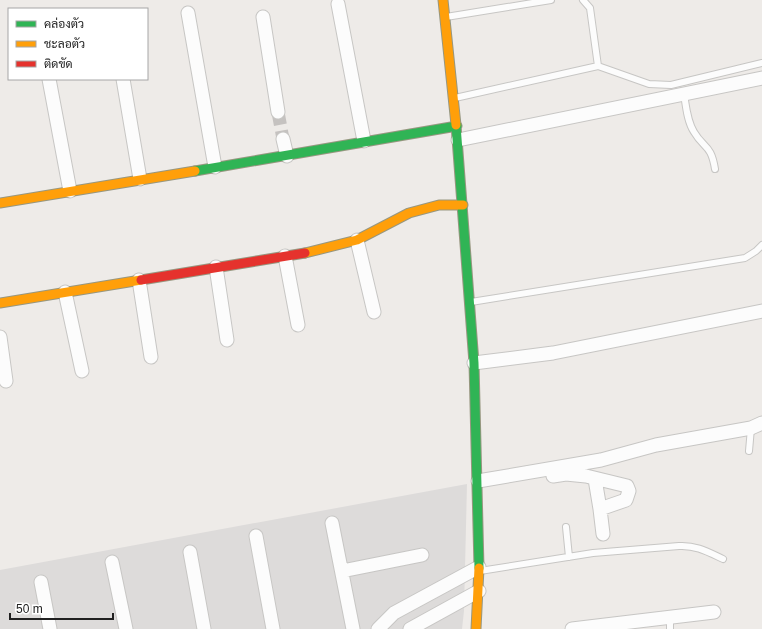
<svg xmlns="http://www.w3.org/2000/svg" width="762" height="629" font-family="Helvetica,Sarabun,sans-serif">
  <style>
    .residential { fill: #dddbda }
    .lines { fill: none; stroke-linecap: round; stroke-linejoin: round }
    .street-tunnel { stroke: #c5c2c0; stroke-width: 13; stroke-dasharray: 13 6; stroke-linecap: butt }
    .lane-casing { stroke: #c7c6c4; stroke-width: 8 }
    .street-casing { stroke: #c7c6c4; stroke-width: 15 }
    .fast-casing { stroke: #979780; stroke-width: 11 }
    .slow-casing { stroke: #979780; stroke-width: 11 }
    .jam-casing { stroke: #979780; stroke-width: 11 }
    .lane { stroke: #fcfcfc; stroke-width: 6 }
    .street { stroke: #fcfcfc; stroke-width: 13 }
    .fast { stroke: #30b455; stroke-width: 9 }
    .slow { stroke: #ff9f0a; stroke-width: 9 }
    .jam { stroke: #e5322d; stroke-width: 9 }
  </style>
  <rect width="100%" height="100%" fill="#eeebe8"/>
  <!-- residential -->
  <path class="residential" d="M467,484L464,611L462,629H0V570Z"/>
  <g class="lines">
    <!-- street-tunnel -->
    <path class="street-tunnel" d="M278,112L283,139"/>
    <!-- lane casing -->
    <g class="lane-casing">
      <path id="lane" d="M446,17L551,0
        M598,66L649,84L671,85L762,63
        M684,94C686,106 687,121 694,132C704,149 711,144 715,169
        M455,98L598,66L590,8L583,0
        M471,302L745,258L756,251L762,245
        M749,451L751,428
        M566,527L569,557
        M480,571L593,553L679,546C696,545 708,552 723,559
        M670,629V617"/>
    </g>
    <!-- street casing -->
    <g class="street-casing">
      <path id="street" d="M338,4L364,141
        M188,13L215,167
        M263,17L278,112
        M49,79L70,191
        M123,79L140,179
        M283,139L287,156
        M458,140L762,78
        M357,240L374,312
        M285,256L298,325
        M216,267L227,340
        M139,280L151,357
        M65,292L82,371
        M0,337L6,381
        M474,363L553,353L762,311
        M553,476L566,474L586,476L627,486L629,491L626,500L600,509L603,534
        M595,479L600,509
        M478,481L601,460L656,445L751,428L762,423
        M332,523L353,629
        M256,536L273,629
        M190,552L204,629
        M112,562L126,629
        M342,571L422,555
        M41,582L50,629
        M378,629L394,613L479,567
        M410,629L479,591
        M572,629L714,612"/>
    </g>
    <!-- fast casing -->
    <g class="fast-casing">
      <path id="fast" d="M456,125L474,363L479,568
        M195,171L457,126"/>
    </g>
    <!-- slow casing -->
    <g class="slow-casing">
      <path id="slow" d="M443,0L456,125
        M0,203L195,171
        M305,253L357,240L409,213L439,205H463
        M0,303L141,280
        M476,629L479,568"/>
    </g>
    <!-- jam casing -->
    <g class="jam-casing">
      <path id="jam" d="M141,280L305,253"/>
    </g>
    <!-- lane -->
    <use href="#lane" class="lane"/>
    <!-- street -->
    <use href="#street" class="street"/>
    <!-- fast -->
    <use href="#fast" class="fast"/>
    <!-- slow -->
    <use href="#slow" class="slow"/>
    <!-- jam -->
    <use href="#jam" class="jam"/>
  </g>
  <!-- legend -->
  <rect x="8" y="8" width="140" height="72" fill="#ffffff" stroke="#a6a6a6"/>
  <rect x="16" y="21" width="20" height="6" fill="#30b455" stroke="#a6a6a6"/>
  <text x="44" y="28" font-size="12" fill="#202020">คล่องตัว</text>
  <rect x="16" y="41" width="20" height="6" fill="#ff9f0a" stroke="#a6a6a6"/>
  <text x="44" y="48" font-size="12" fill="#202020">ชะลอตัว</text>
  <rect x="16" y="61" width="20" height="6" fill="#e5322d" stroke="#a6a6a6"/>
  <text x="44" y="68" font-size="12" fill="#202020">ติดขัด</text>
  <!-- scale -->
  <path d="M10 613v6h103v-6" fill="none" stroke="#202020" stroke-width="2"/>
  <text x="16" y="613" font-size="12" fill="#202020" stroke="#ffffff" stroke-width="3" paint-order="stroke">50 m</text>
</svg>
